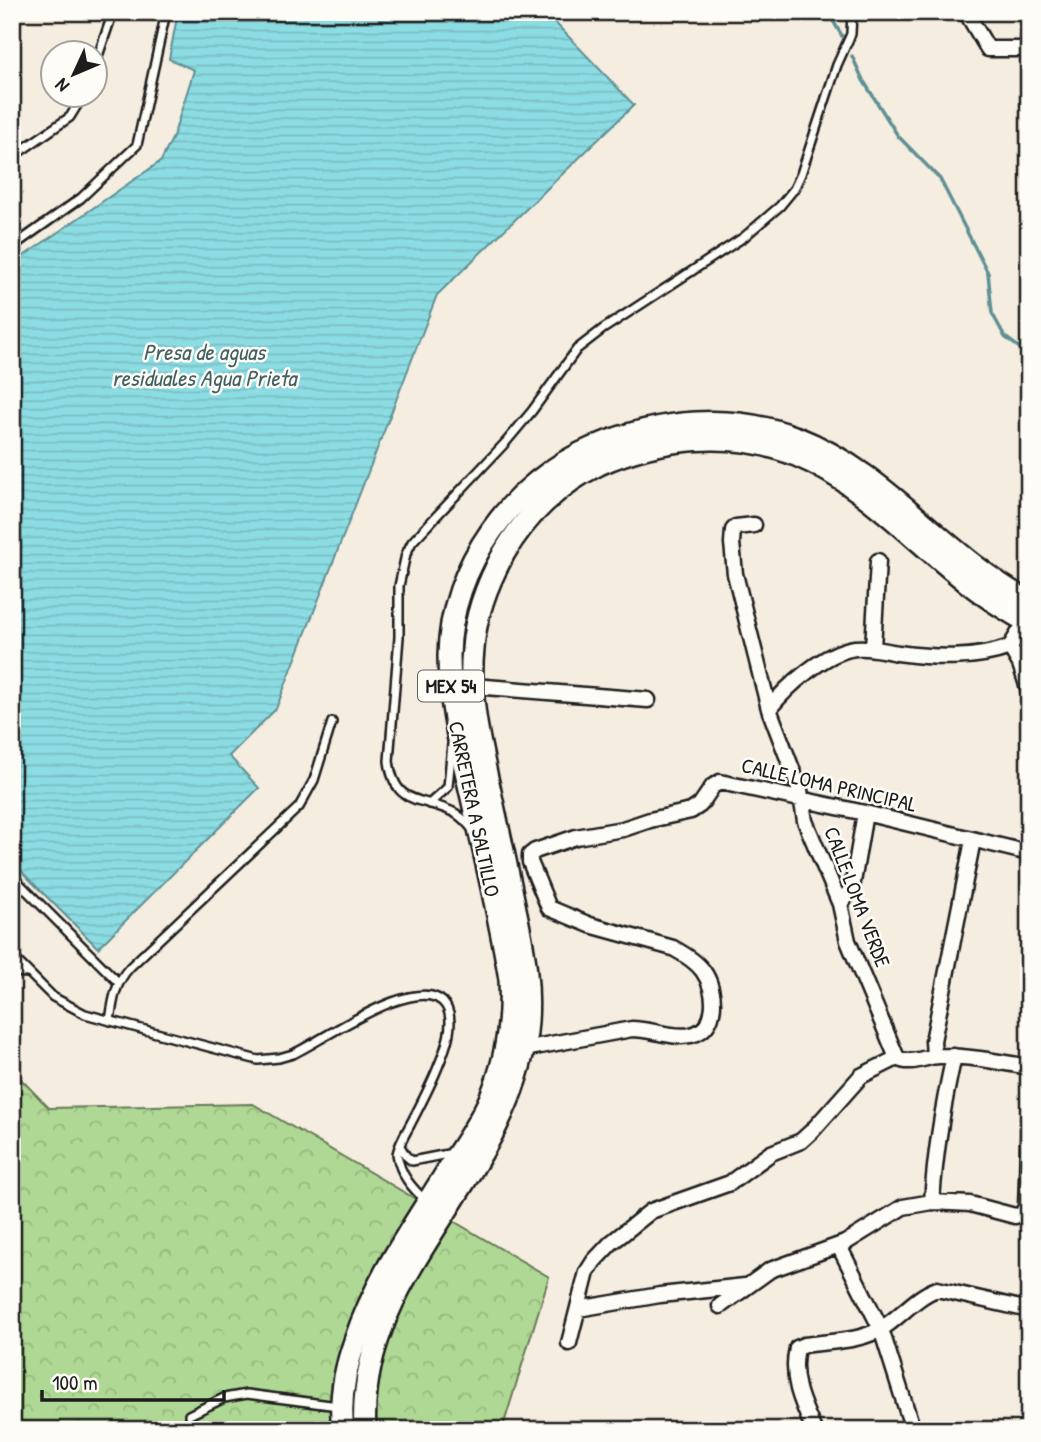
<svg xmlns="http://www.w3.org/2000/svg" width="1041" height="1442" font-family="'Patrick Hand',sans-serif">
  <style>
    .forest { fill: url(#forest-crowns); stroke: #667a58; stroke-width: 2 }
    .water { fill: url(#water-rules); stroke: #5f9093; stroke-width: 2 }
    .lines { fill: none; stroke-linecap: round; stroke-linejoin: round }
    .stream { stroke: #5f9093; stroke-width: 3.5 }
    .service-casing { stroke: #1c1c1c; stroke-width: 12 }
    .minor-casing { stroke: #1c1c1c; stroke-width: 19 }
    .primary-casing { stroke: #1c1c1c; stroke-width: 26 }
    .service { stroke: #fdfcf7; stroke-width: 7 }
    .minor { stroke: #fdfcf7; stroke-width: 14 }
    .primary { stroke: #fdfcf7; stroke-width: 21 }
    .labels { text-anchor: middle; stroke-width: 5; stroke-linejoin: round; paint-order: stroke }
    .shield { fill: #fdfcf7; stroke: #605f5e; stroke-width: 2 }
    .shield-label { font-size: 19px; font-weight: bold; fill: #1c1c1c }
    .street-label { font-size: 21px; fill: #1c1c1c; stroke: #fdfcf7 }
    .water-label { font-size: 23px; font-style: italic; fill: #436062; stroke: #fdfcf7 }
  </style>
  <defs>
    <pattern id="forest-crowns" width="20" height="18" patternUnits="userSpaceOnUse" patternTransform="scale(1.75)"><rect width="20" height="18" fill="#afd894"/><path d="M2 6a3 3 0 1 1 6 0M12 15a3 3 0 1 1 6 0" fill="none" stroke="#96b97f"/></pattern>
    <pattern id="water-rules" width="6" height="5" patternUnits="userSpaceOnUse" patternTransform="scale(1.75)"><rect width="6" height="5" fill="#8cdde3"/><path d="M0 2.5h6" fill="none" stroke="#78bdc2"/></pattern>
  </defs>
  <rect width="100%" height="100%" fill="#f6ede1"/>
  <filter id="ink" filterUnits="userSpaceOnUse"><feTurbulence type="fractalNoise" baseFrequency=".0143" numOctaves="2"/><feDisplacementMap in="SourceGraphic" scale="14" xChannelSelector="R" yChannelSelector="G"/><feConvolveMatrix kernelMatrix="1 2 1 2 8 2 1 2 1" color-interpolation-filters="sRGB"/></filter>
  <g filter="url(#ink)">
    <!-- forest -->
    <path class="forest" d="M12,1070L49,1108L253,1104L549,1277L502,1430H12Z"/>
    <!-- water -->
    <path class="water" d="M178,12H545L634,105L437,295L276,709L229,756L259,788L98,948L12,862V264L161,161L173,137L194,70L169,59Z"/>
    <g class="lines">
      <!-- stream -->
      <path class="stream" d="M828,12L842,36
        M852,56L863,80L898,136L940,179L988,273L992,313L1005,337L1029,355"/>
      <!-- service casing -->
      <g class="service-casing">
        <path id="service" d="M94,68L113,12
          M12,157L70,117L84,94
          M12,247L81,198L137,145L166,12
          M429,804L448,787L452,744
          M473,830C467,823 462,816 453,812C420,796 395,807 389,761L399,637V586L406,554L412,542L506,442L532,411L577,349L603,329L744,237L780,206L794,189L801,174L837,65L851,34L852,12
          M12,876L118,982
          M12,956L53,997L85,1014L258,1060L279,1058L293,1054C322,1041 423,968 446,1006C456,1023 445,1050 438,1067C430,1087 420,1106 410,1125C405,1134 399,1144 397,1154C400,1175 412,1188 427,1202
          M12,972L27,973
          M110,1021C113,1000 115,983 130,967L299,807L314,780L332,722
          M400,1146L406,1156L412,1161L453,1153
          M189,1415L224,1398L247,1394L338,1406"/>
      </g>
      <!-- minor casing -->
      <g class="minor-casing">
        <path id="minor" d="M966,12L988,49H1029
          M754,525L736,527L733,530L732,543L735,574L769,709L800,790L805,821L840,904L848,941L897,1058
          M1010,647L1020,664L1029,691
          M1010,647L1026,621
          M873,648L878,561
          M473,686L648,700
          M769,709C787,686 825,652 855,648C870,646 884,651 898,653C935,658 975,660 1010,647
          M840,904L852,888L865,813
          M524,1049L632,1029C651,1029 673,1039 691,1035C719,1029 717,990 703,971C696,961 684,954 673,948L590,925L549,908L530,862V855L535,851L576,837L623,829L650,820L691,811L700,805L713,786L720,782L865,813L1029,853
          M934,1056L933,1041L973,840
          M932,1202C935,1152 943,1105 954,1056
          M839,1246L881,1329L913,1430
          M720,1306L770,1270L845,1243L903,1207L932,1202L970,1204L1015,1216L1022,1214L1026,1207L1029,1119
          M578,1309L660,1295L745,1286
          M1029,1330V1347
          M569,1343L587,1272L594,1261L611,1243L651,1211L730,1183L771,1153L801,1141L812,1131L861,1076L897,1058C912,1066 925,1056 940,1056C970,1056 1000,1062 1029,1067
          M814,1430C802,1403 790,1378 797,1348L804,1345C830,1341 861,1342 884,1327C902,1315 917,1296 937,1289L1029,1310"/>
      </g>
      <!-- primary casing -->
      <g class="primary-casing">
        <path id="primary" d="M343,1430C339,1400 345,1369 355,1341C378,1272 421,1216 458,1154C470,1136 482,1118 490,1099C507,1060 512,1021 510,979C500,919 486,860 473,802C462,753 449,706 449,656C450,566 513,481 595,447C658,420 732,413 797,438C887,473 945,557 1029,602
          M365,1430C355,1275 508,1179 526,1032C531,990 524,951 515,909C507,868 498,828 489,787C479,742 468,695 473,649C475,616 488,582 504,553C525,516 560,483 599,464C660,437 733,429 796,455C886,492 942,579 1029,622"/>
      </g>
      <!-- service -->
      <use href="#service" class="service"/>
      <!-- minor -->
      <use href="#minor" class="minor"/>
      <!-- primary -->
      <use href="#primary" class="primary"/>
    </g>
  </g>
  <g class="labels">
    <!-- shield labels -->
    <rect class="shield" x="418" y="670.5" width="66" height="31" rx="5"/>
    <g class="shield-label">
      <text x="451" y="693">MEX 54</text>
    </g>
    <!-- street labels -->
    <g class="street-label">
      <text transform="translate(829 785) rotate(13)" y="7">CALLE LOMA PRINCIPAL</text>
      <text transform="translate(474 809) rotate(78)" y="7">CARRETERA A SALTILLO</text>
      <text transform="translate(857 897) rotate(69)" y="7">CALLE LOMA VERDE</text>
    </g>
    <!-- water labels -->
    <g class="water-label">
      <text x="204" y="360">Presa de aguas<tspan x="204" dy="26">residuales Agua Prieta</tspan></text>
    </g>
  </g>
  <!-- margin -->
  <rect width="1041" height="1442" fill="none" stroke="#fdfcf7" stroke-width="42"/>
  <rect x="21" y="21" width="999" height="1400" fill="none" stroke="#1c1c1c" stroke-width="2.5" filter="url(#ink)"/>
  <!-- north arrow -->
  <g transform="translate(74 74) rotate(226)"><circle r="33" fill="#fdfcf7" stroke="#a3a29f" stroke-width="2"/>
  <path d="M0-5L12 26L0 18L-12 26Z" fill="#1c1c1c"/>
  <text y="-10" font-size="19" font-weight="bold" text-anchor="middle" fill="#1c1c1c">N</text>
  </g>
  <!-- scale -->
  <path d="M42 1390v10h182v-10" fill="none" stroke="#1c1c1c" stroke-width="3.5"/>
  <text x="52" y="1390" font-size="21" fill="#1c1c1c" stroke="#fdfcf7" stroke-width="5" paint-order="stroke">100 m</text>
</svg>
